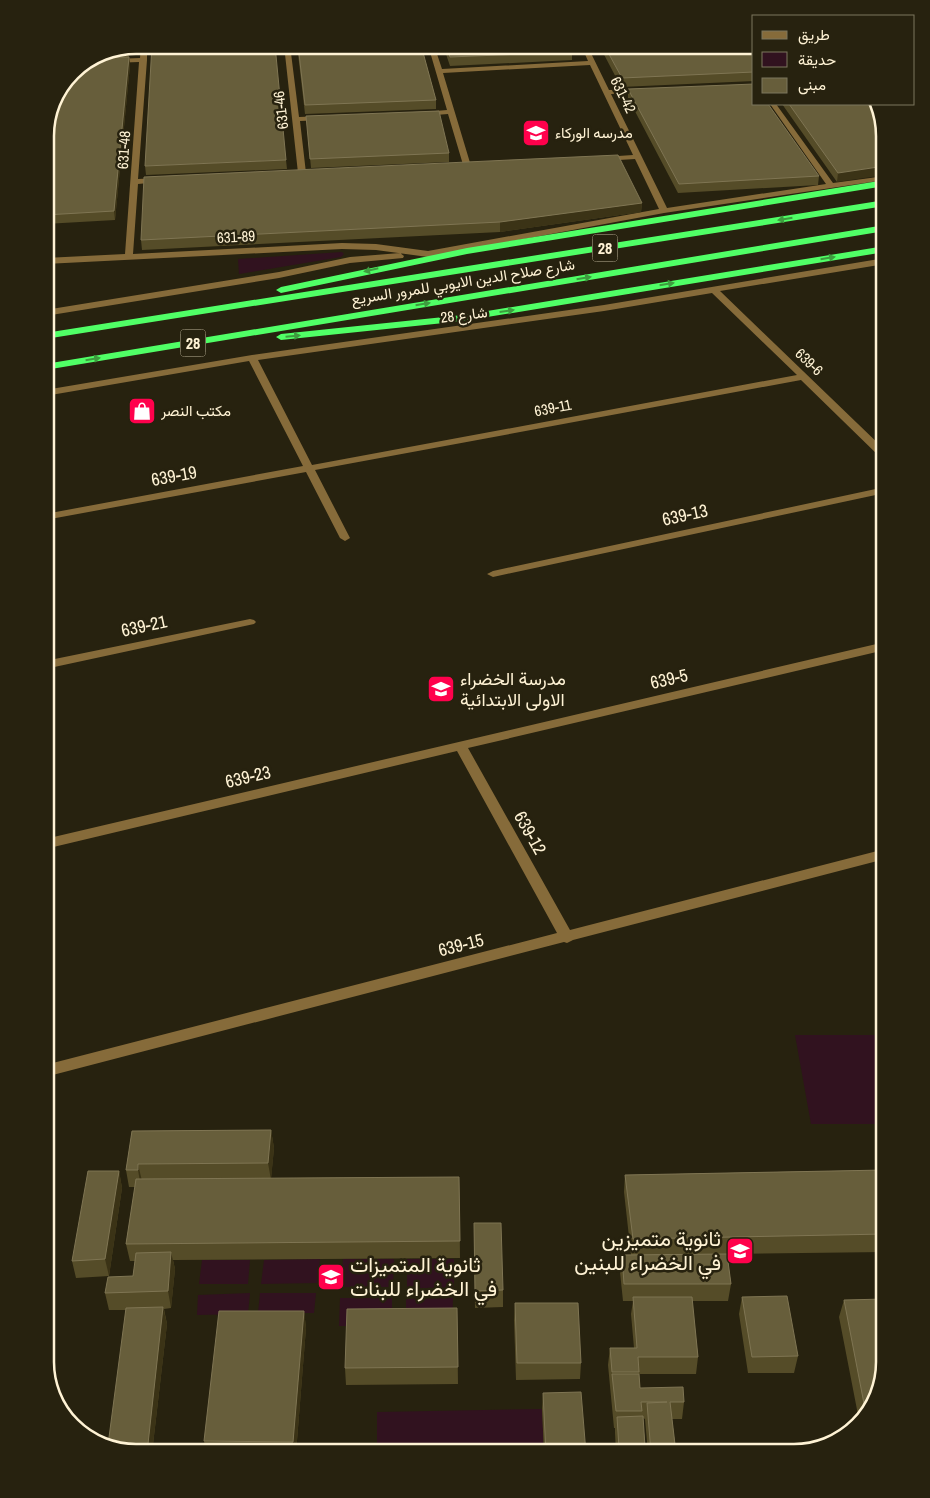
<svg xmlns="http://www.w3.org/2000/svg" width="930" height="1498" font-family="'Archivo Narrow',Vazirmatn,sans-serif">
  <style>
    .green { fill: #31121f }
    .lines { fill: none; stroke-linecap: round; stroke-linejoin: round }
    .minor { fill: #866b3a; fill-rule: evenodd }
    .highway { fill: #50ff66; fill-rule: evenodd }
    .wall { fill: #554c28 }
    .shaded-wall { fill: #3b3316 }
    .building { fill: #675e3b; stroke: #7f7553 }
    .oneway { fill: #3e9c3f }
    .labels { text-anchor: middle; stroke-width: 5; stroke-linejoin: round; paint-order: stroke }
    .far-street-label { font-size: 15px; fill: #fff3d5; stroke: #27220f }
    .far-poi-label { font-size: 15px; fill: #fff3d5; stroke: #27220f; text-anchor: start }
    .shield { fill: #27220f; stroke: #beb49a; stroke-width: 1 }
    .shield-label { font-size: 16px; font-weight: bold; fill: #fff3d5 }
    .street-label { font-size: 18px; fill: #fff3d5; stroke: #27220f }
    .poi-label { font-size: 18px; fill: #fff3d5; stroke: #27220f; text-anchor: start }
    .near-poi-label { font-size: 21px; fill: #fff3d5; stroke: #27220f; text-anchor: end }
    .rim { fill: none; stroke: #fff3d5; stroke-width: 2.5 }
  </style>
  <rect width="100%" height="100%" fill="#27220f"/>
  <!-- green -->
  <path class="green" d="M342,252L344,254L341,257L239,274L238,259Z
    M795,1035H885V1124H811Z
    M320,1259L318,1283L261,1284L264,1260Z
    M343,1259H394L393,1287H341Z
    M407,1259H454V1288H407Z
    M202,1260H250L248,1284H199Z
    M250,1293L248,1314L197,1315L198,1295Z
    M260,1293H316L314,1313H258Z
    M340,1298H392V1326H339Z
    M453,1298L452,1325L406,1326V1299Z
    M542,1409L544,1453H377V1412Z"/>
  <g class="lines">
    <!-- minor -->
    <path class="minor" d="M141,45H147V60L138,179L159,178L163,180L159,182L138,184L133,254L342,243L376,244L428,251L659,209L635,159L603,161L599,159L603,157L633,155L590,65L443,73L471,166L464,168L448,114L423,116L419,114L423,112L447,110L428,45H434L442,69L588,61L581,45H587L609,90L644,89L648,91L644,93L611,94L667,208L826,184L770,104H776L833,183L885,176V180L664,213L428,257L376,250L342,249L45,264V258L125,254L139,62L84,64L89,60L140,58Z
      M284,45H290L299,117L323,116L327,118L323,120L300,121L306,173L302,175L298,173Z
      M400,253L404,256L403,258L350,263L279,278L45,316V310L279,272L350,257Z
      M885,258V264L720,291L885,450V459L881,458L801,380L315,470L350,538L345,541L340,538L306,472L45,520V514L303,466L249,361L45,396V390L252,355L604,305ZM712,293L797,375L312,465L258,360L604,311Z
      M885,487V493L493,577L487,574L493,571Z
      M250,619L254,620L256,622L254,624L45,669V661Z
      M885,642V650L468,748L570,930L885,849V859L573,940L567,943L564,942L45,1077V1065L557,933L457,751L45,849V839Z"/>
    <!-- highway -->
    <path class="highway" d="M885,180V186L467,254L281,293L276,290L281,287L467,248Z
      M885,200V206L45,339V333Z
      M885,225V231L45,370V364Z
      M885,246V252L463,321L281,340L276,337L281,334L463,315Z"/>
  </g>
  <!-- wall -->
  <path class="wall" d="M297,45H421L436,100V109L305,114Z
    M443,45H569L572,52V60L450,66Z
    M599,45H754V81L621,87Z
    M130,46L129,57L130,65L115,220L45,224V130L72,71L101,52Z
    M628,89L819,176L818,185L678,193L628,98Z
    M782,104H877L837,182Z
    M307,125L449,153V162L311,168Z
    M286,160L287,169L146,175L145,166Z
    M642,203L641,212L500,232L142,250L141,240Z
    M271,1130L274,1148L271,1178L459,1177L460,1258L173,1260L175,1269L171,1308L164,1309L167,1324L152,1453H130L126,1310H109L105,1293L133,1276L135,1261H130L126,1244L135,1187H129L126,1170L132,1131Z
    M885,1170V1252L727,1254L731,1284L728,1301H692L698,1357L696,1374H639L640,1388L684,1402L682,1419H672L676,1453H648L645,1419L643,1418L645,1447V1453H616L615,1433V1428H614L608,1365L610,1348H634L631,1314L633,1301H623L620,1272L622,1255H631L624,1192L625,1175Z
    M119,1171L122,1188L109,1276L76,1278L72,1261Z
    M474,1223L503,1290V1307L475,1308Z
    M742,1297L798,1356L794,1373H748L739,1314Z
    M844,1300L873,1408L859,1420L839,1317Z
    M515,1303L581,1363L580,1379L516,1380L514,1320Z
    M457,1308L458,1384L346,1385L345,1368Z
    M304,1311L306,1328L296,1453H206L204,1441Z
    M543,1393L586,1453H544L542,1409Z"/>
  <!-- shaded-wall -->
  <path class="shaded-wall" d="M130,46L129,57L130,65L115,220L114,211L129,57L128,47Z
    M885,166V175L837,182L838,173Z
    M642,203L641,212L500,232V222Z
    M271,1130L274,1148L271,1180L268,1163Z
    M138,1164L142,1181L141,1187L138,1170Z
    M119,1171L122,1188L109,1276L105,1259Z
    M171,1252L175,1269L171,1308L168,1291Z
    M163,1307L167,1324L152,1453H147Z
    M304,1311L306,1328L296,1453H295L293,1442Z"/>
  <!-- building -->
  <path class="building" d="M152,45H275L286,160L145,166Z
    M298,45H421L436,100L305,105Z
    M446,45H569L572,52L450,57Z
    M604,45H754V72L622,78Z
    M128,47V49H114Z
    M129,57L114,211L45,215V130L72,71L92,58Z
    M754,84V104H768L819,176L679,184L628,89Z
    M789,104H877L885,136V166L838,173Z
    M439,111L449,153L310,159L306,116Z
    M618,155L642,203L500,222L141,240L144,177Z
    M271,1130L268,1163L138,1164V1170H126L132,1131Z
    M885,1170V1234L633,1239L625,1175Z
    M88,1171H119L105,1259L72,1261Z
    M459,1177L460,1241L126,1244L136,1179Z
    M474,1223H501L503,1290L475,1291Z
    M171,1252L168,1291L105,1293L108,1277L133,1276L136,1253Z
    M727,1254L731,1284H624L622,1255Z
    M787,1296L798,1356L752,1357L742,1297Z
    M633,1297H692L698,1357H638L639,1372H612L610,1348H637Z
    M885,1299V1362L873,1408L866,1414L844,1300Z
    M515,1303H578L581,1363H517Z
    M163,1307L147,1453H130L108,1445L126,1308Z
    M457,1308L458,1367L345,1368L347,1309Z
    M219,1311H304L293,1442L204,1441Z
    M612,1374H639L640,1388L683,1387L684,1402H670L676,1453H651L647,1403L667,1402H641L642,1411H616Z
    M581,1392L586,1453H546L543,1393Z
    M643,1416L645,1447L619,1448L617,1417Z"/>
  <!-- one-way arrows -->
  <defs><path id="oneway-solid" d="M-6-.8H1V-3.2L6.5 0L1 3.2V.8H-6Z" transform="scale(1.25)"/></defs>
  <g class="oneway">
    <use href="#oneway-solid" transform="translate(785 219) rotate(171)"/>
    <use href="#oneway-solid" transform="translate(828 258) rotate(-9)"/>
    <use href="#oneway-solid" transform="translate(371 270) rotate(167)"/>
    <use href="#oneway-solid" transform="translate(584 278) rotate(-9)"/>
    <use href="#oneway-solid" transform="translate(667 284) rotate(-9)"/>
    <use href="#oneway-solid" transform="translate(423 304) rotate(-9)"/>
    <use href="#oneway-solid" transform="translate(507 311) rotate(-8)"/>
    <use href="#oneway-solid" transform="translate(293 336) rotate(-5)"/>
    <use href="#oneway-solid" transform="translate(93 359) rotate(-9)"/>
  </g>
  <!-- icons -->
  <defs>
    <g id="school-square" transform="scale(1.4375)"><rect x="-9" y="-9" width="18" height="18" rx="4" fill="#ff014c" stroke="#27220f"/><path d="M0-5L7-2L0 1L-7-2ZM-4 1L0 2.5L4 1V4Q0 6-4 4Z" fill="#fff"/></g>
    <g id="shop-square" transform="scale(1.4375)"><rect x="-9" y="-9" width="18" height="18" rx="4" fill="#ff014c" stroke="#27220f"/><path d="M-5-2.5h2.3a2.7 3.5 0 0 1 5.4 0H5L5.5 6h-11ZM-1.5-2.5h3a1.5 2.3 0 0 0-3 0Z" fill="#fff"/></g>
  </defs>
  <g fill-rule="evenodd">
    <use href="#school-square" x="536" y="133"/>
    <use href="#shop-square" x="142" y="411"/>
    <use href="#school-square" x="441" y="689"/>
    <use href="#school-square" x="740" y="1251"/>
    <use href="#school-square" x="331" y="1277"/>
  </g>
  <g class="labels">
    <!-- far-street labels -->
    <g class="far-street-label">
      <text transform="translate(623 95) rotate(64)" y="5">631-42</text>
      <text transform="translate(281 110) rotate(-97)" y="5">631-46</text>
      <text transform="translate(124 150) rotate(-86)" y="5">631-48</text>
      <text transform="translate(236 237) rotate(-3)" y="5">631-89</text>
      <text transform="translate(463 282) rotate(-9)" y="5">شارع صلاح الدين الايوبي للمرور السريع</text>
      <text transform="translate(464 315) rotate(-7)" y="5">شارع 28</text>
      <text transform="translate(809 362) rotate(44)" y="5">639-6</text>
      <text transform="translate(553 408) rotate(-11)" y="5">639-11</text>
    </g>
    <!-- far-poi labels -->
    <g class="far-poi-label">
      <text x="555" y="138">مدرسه الوركاء</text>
      <text x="161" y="416">مكتب النصر</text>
    </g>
    <!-- shield labels -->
    <g class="shield">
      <rect x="592.5" y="234.5" width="25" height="27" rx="4"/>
      <rect x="180.5" y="329.5" width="25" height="27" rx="4"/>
    </g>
    <g class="shield-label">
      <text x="605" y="254">28</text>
      <text x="193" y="349">28</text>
    </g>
    <!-- street labels -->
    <g class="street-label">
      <text transform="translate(174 476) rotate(-10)" y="6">639-19</text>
      <text transform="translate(685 515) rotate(-12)" y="6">639-13</text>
      <text transform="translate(144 626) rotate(-12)" y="6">639-21</text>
      <text transform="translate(669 679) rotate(-13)" y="6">639-5</text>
      <text transform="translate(248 777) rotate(-13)" y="6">639-23</text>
      <text transform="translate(530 833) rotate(61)" y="6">639-12</text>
      <text transform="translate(461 945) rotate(-14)" y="6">639-15</text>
    </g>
    <!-- poi labels -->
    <g class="poi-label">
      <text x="460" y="685">مدرسة الخضراء<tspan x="460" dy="21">الاولى الابتدائية</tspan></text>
    </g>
    <!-- near-poi labels -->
    <g class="near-poi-label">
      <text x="721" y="1246">ثانوية متميزين<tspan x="721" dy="24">في الخضراء للبنين</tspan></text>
      <text x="350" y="1272" text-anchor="start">ثانوية المتميزات<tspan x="350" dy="24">في الخضراء للبنات</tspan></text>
    </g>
  </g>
  <!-- crop -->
  <path d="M0 0H930V1498H0ZM136 54H794A82 82 0 0 1 876 136V1362A82 82 0 0 1 794 1444H136A82 82 0 0 1 54 1362V136A82 82 0 0 1 136 54Z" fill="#27220f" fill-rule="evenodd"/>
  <path class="rim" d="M136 54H794A82 82 0 0 1 876 136V1362A82 82 0 0 1 794 1444H136A82 82 0 0 1 54 1362V136A82 82 0 0 1 136 54Z"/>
  <!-- legend -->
  <rect x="752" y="15" width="162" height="90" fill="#27220f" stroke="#7d765e"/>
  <rect x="762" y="31" width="25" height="8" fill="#866b3a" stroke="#7d765e"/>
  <text x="798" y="40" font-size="15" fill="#fff3d5">طريق</text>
  <rect x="762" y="52" width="25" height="15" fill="#31121f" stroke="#7d765e"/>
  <text x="798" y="65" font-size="15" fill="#fff3d5">حديقة</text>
  <rect x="762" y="78" width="25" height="15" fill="#675e3b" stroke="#7d765e"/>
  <text x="798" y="90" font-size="15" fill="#fff3d5">مبنى</text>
</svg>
